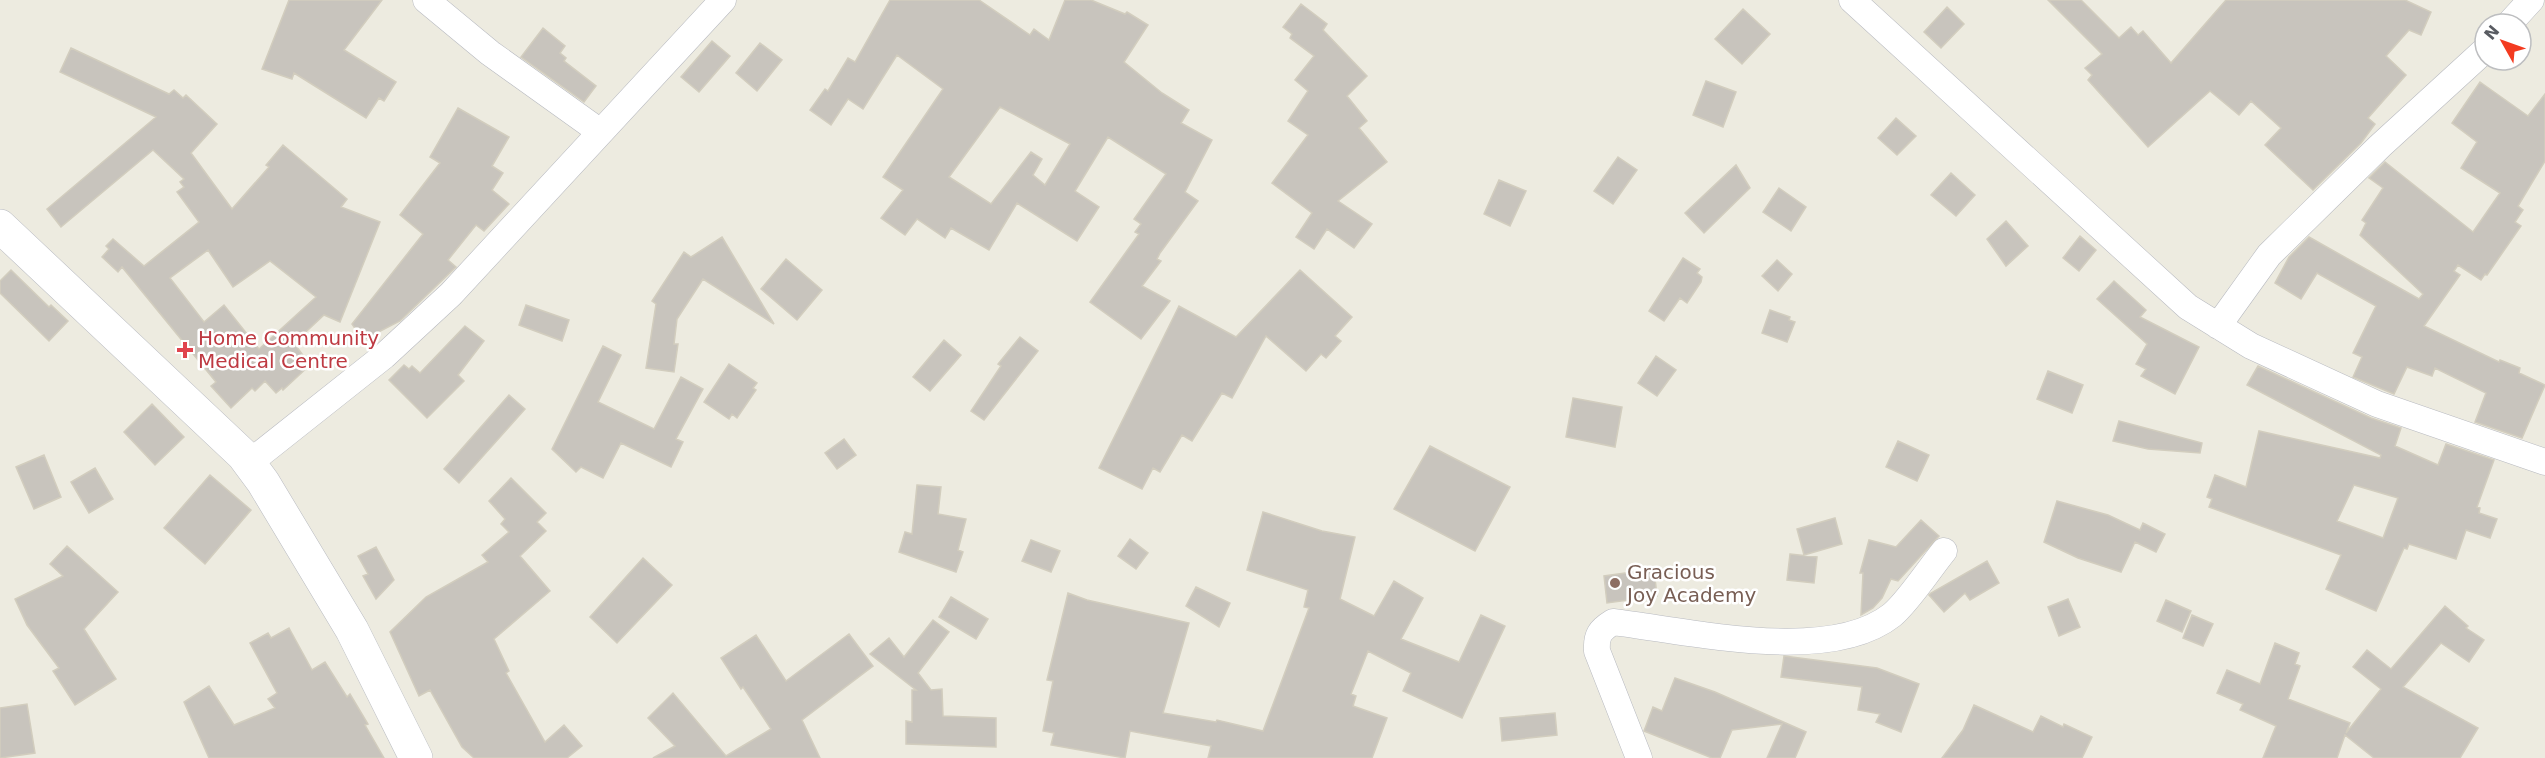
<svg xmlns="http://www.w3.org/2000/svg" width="2545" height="758" font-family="'DejaVu Sans',sans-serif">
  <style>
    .building { fill: #c8c4bd; stroke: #d2cdbe; stroke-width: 1.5; fill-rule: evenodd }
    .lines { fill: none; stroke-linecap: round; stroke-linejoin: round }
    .minor-casing { stroke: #b8bac0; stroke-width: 27 }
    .tertiary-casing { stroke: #b8bac0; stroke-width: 34 }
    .minor { stroke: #fff; stroke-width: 26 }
    .tertiary { stroke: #fff; stroke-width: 33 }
    .health-dot { fill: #e0444e; stroke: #fff; stroke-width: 2 }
    .education-dot { fill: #8d6e63; stroke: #fff; stroke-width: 2 }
    .labels { text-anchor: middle; stroke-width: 5; stroke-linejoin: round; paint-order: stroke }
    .health-label { font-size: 20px; fill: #be3a42; stroke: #fff; text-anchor: start }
    .education-label { font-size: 20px; fill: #785e54; stroke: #fff; text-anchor: start }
  </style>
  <rect width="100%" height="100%" fill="#edebe0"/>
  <!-- building -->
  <path class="building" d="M289,0H382L344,50L396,82L384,101L379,98L366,118L294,73L292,79L262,69Z
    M890,0H979L1030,35L1034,29L1049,40L1065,0H1091L1125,14L1127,12L1148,25L1124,62L1162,93L1189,110L1181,123L1212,140L1185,192L1198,201L1160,253L1157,259L1161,261L1142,286L1170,301L1141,339L1090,302L1139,234L1135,232L1141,224L1134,219L1166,174L1108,137L1075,191L1099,207L1077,241L1017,203L989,250L951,228L945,238L917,219L905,235L881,218L903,190L883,177L943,89L897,55L863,109L848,99L831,125L810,110L825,89L828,91L848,58L855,62ZM1000,107L1070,144L1045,185L1033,175L1042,159L1031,152L991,204L949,177Z
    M2048,0H2081L2119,38L2131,27L2138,35L2143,31L2171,63L2226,0H2405L2431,12L2421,35L2409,30L2386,56L2406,75L2368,118L2375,124L2361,143L2313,190L2265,145L2281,128L2251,101L2239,115L2210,91L2148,147L2088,80L2092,75L2085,68L2102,54Z
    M1301,4L1327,24L1323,30L1367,76L1347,96L1367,121L1359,128L1387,162L1338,201L1372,224L1354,248L1327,229L1314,249L1296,237L1312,213L1272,183L1308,135L1288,121L1308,91L1295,80L1314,56L1290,38L1292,34L1283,27Z
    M1947,7L1964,24L1941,48L1924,32Z
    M1743,9L1770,34L1742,64L1715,39Z
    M543,28L565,46L560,53L566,58L564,61L596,86L584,102L521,57Z
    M712,41L730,56L699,92L681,77Z
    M760,43L782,60L757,91L736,73Z
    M71,48L169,94L174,90L183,98L186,95L217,124L191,153L232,209L269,167L266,165L283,145L347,199L341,207L380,222L340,322L324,315L294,343L310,365L283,390L282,388L276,393L265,381L255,391L252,388L231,408L211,386L216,382L122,267L118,272L102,257L109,249L106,246L113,239L144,266L199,222L177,192L184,187L180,182L184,179L153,150L61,227L47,209L156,117L60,72ZM208,250L233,287L270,261L316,297L259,349L224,305L204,322L170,278Z
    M1706,81L1736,92L1723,127L1693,115Z
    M2480,82L2528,116L2545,94V161L2518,206L2523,210L2515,222L2521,226L2487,275L2485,274L2481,280L2458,265L2454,271L2460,275L2424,326L2499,362L2500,360L2520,368L2519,373L2545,385L2522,438L2475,422L2486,393L2435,368L2432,376L2407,367L2394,394L2353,377L2362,357L2353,353L2376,306L2317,273L2301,299L2275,283L2289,257L2309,237L2419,299L2423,294L2360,235L2366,223L2362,220L2383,188L2369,178L2385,162L2473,232L2500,193L2461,168L2477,142L2452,123Z
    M458,108L509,137L492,166L503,173L492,190L509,204L484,231L476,225L448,260L456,267L400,321L363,340L352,324L423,234L400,215L440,163L430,157Z
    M1896,118L1916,136L1897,155L1878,138Z
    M1618,157L1637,170L1613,204L1594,191Z
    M1736,165L1750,188L1704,233L1685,213Z
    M1951,173L1975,195L1956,216L1931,195Z
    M1499,180L1526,191L1510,226L1484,214Z
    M1779,188L1806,207L1791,231L1763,212Z
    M2006,221L2028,246L2006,266L1987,239Z
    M2080,236L2096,250L2079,271L2063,258Z
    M722,237L774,324L703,279L677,319L674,344H678L674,372L646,368L656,304L652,301L684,252L691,257Z
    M1683,258L1700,269L1697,273L1702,277L1701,282L1687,303L1680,298L1664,321L1649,311Z
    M786,259L822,290L797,320L761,289Z
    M1777,260L1792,274L1778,291L1762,276Z
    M11,270L49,307L51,305L68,321L49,341L0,293V281Z
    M1300,270L1352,317L1335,336L1341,341L1326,358L1321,354L1306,371L1266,336L1232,398L1222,393L1192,441L1182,435L1160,472L1153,468L1142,489L1099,468L1179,306L1236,337Z
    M2114,281L2146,310L2140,317L2199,347L2175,394L2141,376L2146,369L2136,364L2147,344L2097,299Z
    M526,305L569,320L562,341L519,325Z
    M1770,310L1790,317L1789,320L1795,322L1787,342L1762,333Z
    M465,326L484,341L458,375L464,381L427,418L389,380L404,365L409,369L412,366L420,373Z
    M1020,337L1038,351L984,420L971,411L1001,366L998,364Z
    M944,340L961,355L930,391L913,377Z
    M603,346L621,355L598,402L654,429L681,377L703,389L676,439L683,442L671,467L621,443L603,478L581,467L576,472L552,449Z
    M1656,356L1676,370L1657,396L1638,383Z
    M729,364L757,383L753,388L756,390L737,418L732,414L729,419L704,402Z
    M2258,366L2371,418L2401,428L2395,446L2438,465L2446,444L2494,460L2477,507L2480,508L2479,513L2497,519L2490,538L2466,530L2456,559L2409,544L2407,549L2404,548L2376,611L2326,589L2341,555L2209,507L2212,499L2207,497L2215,475L2246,487L2259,431L2380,458L2381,455L2247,385ZM2354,485L2398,498L2383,538L2337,521Z
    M2048,371L2083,385L2072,413L2037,399Z
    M509,395L525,409L459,483L444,469Z
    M1573,398L1622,407L1615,447L1566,437Z
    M152,404L184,437L155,465L124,432Z
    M2119,421L2202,443L2200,453L2148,449L2113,441Z
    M844,439L856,455L837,469L825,453Z
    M1898,441L1929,455L1917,481L1886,467Z
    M1430,446L1510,487L1475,551L1394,509Z
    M44,455L61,497L34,509L16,467Z
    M95,468L113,499L89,513L71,482Z
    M210,475L251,510L205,564L164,528Z
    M511,478L546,513L537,522L546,531L520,556L550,591L494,639L509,671L506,673L545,742L564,725L582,746L567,758H474L462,747L430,690L419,696L390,632L426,597L488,562L482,555L509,532L501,524L505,519L489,501Z
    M917,485L941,487L938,514L966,519L958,550L963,552L956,572L899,552L905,532L912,534Z
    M2057,501L2108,515L2140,530L2143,523L2165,534L2156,552L2135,542L2121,572L2078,558L2044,542Z
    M1263,512L1322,531L1355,537L1340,599L1374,616L1394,581L1423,598L1401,639L1459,662L1481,615L1505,626L1462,718L1403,691L1411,673L1368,651L1351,694L1356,696L1353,706L1387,718L1372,758H1208L1211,746L1130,731L1125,758L1051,745L1054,733L1043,731L1053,681L1047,680L1068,593L1087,600L1189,623L1163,713L1216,722L1217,720L1263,731L1309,608L1304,607L1308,590L1247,570Z
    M1835,518L1842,544L1804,555L1797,529Z
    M1921,520L1939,536L1898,581L1891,579L1882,598L1873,608L1861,615L1863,573H1860L1869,540L1896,547Z
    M1130,539L1148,553L1136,569L1118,556Z
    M1031,540L1060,551L1051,572L1022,561Z
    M67,546L118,592L84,629L116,679L75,705L53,671L59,668L27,625L15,599L63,576L50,564Z
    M376,547L394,580L376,599L363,576L368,574L358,556Z
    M1790,554L1817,557L1814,583L1787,580Z
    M643,558L672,585L617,643L590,617Z
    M1987,561L1999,583L1970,600L1965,593L1944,612L1929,595L1931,593Z
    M1654,569L1657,596L1607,603L1604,576Z
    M1196,587L1230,603L1219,627L1186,606Z
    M951,597L988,619L976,639L939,617Z
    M2068,599L2080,627L2059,636L2048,607Z
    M2166,600L2191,611L2182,632L2157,621Z
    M2445,606L2468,626L2466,628L2484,640L2469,662L2441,643L2403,687L2478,728L2460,758H2374L2345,735L2337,758H2263L2276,726L2240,710L2243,704L2217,693L2227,670L2260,684L2275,643L2299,653L2295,664L2300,666L2288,699L2350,723L2346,733L2381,689L2353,667L2367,650L2391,669Z
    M2192,615L2213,624L2203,646L2183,638Z
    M933,620L949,632L918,673L931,690L942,689L943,716L996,718V747L906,744V721L912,722V690H916L870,654L889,638L904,657Z
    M289,628L312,670L325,662L347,697L350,694L368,724L365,725L384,758H209L184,702L209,686L234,725L275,708L268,699L277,693L250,643L268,633L271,638Z
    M849,634L873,666L802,720L820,758H653L675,746L648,718L673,693L726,756L771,729L743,687L741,689L721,658L756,635L786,681Z
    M1784,656L1877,668L1919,684L1901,732L1876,722L1880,714L1858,710L1862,687L1781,677Z
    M1675,678L1715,692L1806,732L1795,758H1767L1782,724L1732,730L1720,758H1712L1644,731L1653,707L1662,711Z
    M27,704L35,753L0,758V708Z
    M1974,705L2033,732L2041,716L2063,727L2064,724L2092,737L2082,758H1942L1963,730Z
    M1555,713L1557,735L1502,741L1500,718Z"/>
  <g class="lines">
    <!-- minor casing -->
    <g class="minor-casing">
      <path id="minor" d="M426,0L490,53L599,131
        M1852,0L2188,307L2251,346L2377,404L2545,462
        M2509,24L2531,0
        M2218,326L2269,255L2380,146L2485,50
        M249,463L384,356L451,294L723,0
        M1639,758L1597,651C1596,635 1600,630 1613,622C1689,631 1829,665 1892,615C1908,602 1930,568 1944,551"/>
    </g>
    <!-- tertiary casing -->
    <g class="tertiary-casing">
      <path id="tertiary" d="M0,226L243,455L263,482L352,630L416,758"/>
    </g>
    <!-- minor -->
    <use href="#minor" class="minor"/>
    <!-- tertiary -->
    <use href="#tertiary" class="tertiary"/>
  </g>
  <!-- markers -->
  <path class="health-dot" d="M182 341h6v6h6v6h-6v6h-6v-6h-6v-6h6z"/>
  <circle class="education-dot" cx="1615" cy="583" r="6"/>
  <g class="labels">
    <!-- health labels -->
    <g class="health-label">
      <text x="198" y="345">Home Community<tspan x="198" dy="23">Medical Centre</tspan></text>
    </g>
    <!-- education labels -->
    <g class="education-label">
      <text x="1627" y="579">Gracious<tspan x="1627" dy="23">Joy Academy</tspan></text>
    </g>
  </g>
  <!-- north arrow -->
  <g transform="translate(2503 42) rotate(310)"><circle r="28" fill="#ffffff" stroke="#bdbec0" stroke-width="1.5"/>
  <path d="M0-4.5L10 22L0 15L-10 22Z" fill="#f33b20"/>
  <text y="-9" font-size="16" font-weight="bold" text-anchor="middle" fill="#595c62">N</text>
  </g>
</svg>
